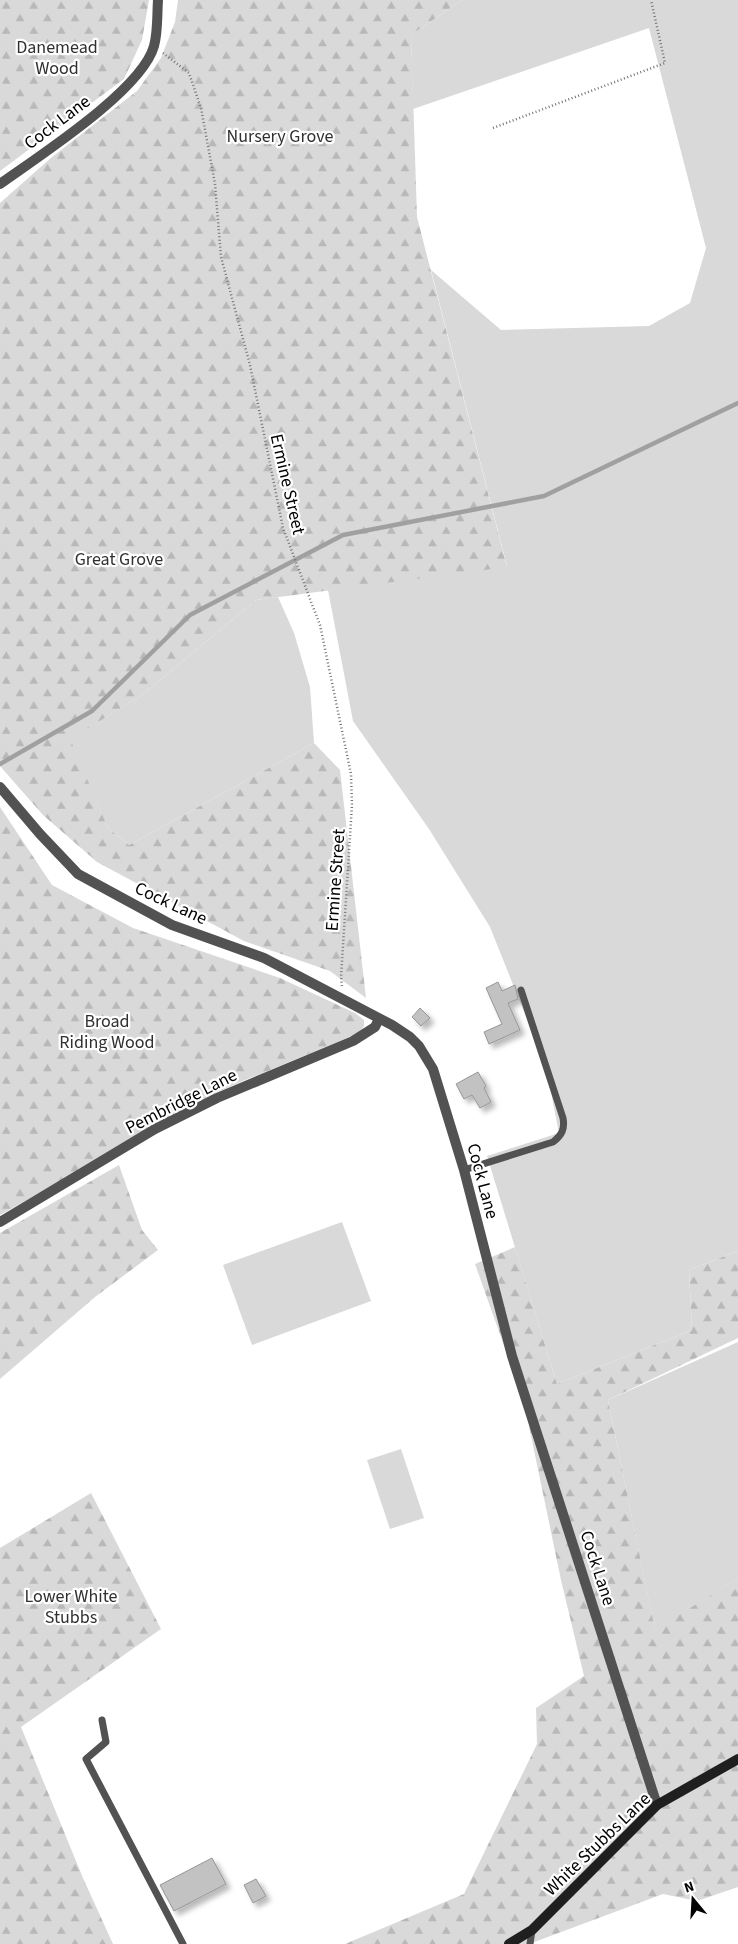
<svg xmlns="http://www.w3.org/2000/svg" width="738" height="1944" font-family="'Source Sans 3',sans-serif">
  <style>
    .grass { fill: #d9d9d9 }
    .forest { fill: url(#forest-firs) }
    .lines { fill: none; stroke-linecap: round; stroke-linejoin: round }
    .stream { stroke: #a0a0a0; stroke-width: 4.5 }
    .building { fill: #c2c2c2; stroke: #969696; filter: url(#shadow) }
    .path { stroke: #747474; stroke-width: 2.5; stroke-dasharray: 1 2.5; stroke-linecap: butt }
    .lane { stroke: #525252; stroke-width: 7 }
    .street { stroke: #525252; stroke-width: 10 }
    .secondary { stroke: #1f1f1f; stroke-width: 10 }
    .labels { text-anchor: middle; stroke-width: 4.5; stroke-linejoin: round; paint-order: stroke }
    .park-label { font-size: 18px; fill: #303030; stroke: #fff }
    .street-label { font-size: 18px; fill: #000; stroke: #fff }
  </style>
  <defs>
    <pattern id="forest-firs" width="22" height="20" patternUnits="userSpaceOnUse" patternTransform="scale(1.25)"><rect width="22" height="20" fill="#d9d9d9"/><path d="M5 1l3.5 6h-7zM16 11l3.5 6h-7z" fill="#b8b8b8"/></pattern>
    <filter id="shadow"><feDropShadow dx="4.5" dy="4.5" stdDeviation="2.5" flood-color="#0004"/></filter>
  </defs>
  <rect width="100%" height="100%" fill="#fff"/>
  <!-- grass -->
  <path class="grass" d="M462,0H738V1251L689,1270L692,1330L557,1384L487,1156L559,1133L546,1067L490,927L429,829L353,721L328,590L507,566L431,270L501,330L649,326L690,303L706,248L649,28L413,109L411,35Z
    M278,597L294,633L310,687L314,743L129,845L108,828L69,739L141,696L256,600Z
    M342,1222L371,1301L252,1345L223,1265Z
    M738,1342V1578L655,1631L608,1400Z
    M401,1449L424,1518L390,1529L367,1460Z"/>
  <!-- forest -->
  <path class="forest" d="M0,0H149L142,40L124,79L0,171Z
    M178,0H462L411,35L417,217L507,567L256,600L141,696L70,739L108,828L129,845L314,743L340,770L366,998L330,971L244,941L97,862L43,815L0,766V203L52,157L137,91L161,58L175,22Z
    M0,807L52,885L133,928L280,978L355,1013L364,1020V1026L359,1033L238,1083L182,1109L79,1171L0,1215Z
    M119,1165L142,1230L158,1250L95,1297L0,1379V1233Z
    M515,1247L557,1384L692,1330L689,1270L738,1251V1338L608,1400L655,1630L738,1578V1887L697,1901L663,1894L529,1944H345L464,1894L537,1744L536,1708L584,1676L561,1580L524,1402L475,1264Z
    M91,1493L161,1629L21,1727L83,1878L113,1944H0V1548Z"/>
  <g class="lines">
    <!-- stream -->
    <path class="stream" d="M0,764L92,711L190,615L343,535L544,496L738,403"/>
  </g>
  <!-- building -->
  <path class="building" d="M498,982L502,991L515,985L518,999L508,1003L520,1030L489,1044L484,1032L502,1024L486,988Z
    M420,1008L430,1018L421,1026L412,1017Z
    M478,1072L486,1086L484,1088L491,1102L480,1108L472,1095L464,1099L456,1084Z
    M212,1858L226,1884L174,1911L160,1885Z
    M256,1879L266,1896L253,1903L244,1885Z"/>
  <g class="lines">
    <!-- path -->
    <path class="path" d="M163,53L189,73L201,108L215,184L221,257L250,365L283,528L320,625L351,774L352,805L341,977L342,986
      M493,128L665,63L651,0"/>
    <!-- lane -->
    <path class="lane" d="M464,1170L553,1142C562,1135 565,1129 563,1118L521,990
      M102,1720L106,1742L86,1759L183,1944
      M530,1944L532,1930"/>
    <!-- street -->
    <path class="street" d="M0,184C39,156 142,90 154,46C158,32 157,14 158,0
      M0,787L40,834L78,874L172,925L264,958L392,1025L410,1037L419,1046L433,1069L464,1170L512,1356L657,1805
      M0,1222L155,1129L217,1098L353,1041L375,1027L379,1019"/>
    <!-- secondary -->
    <path class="secondary" d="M509,1944L532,1930L657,1805L738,1759"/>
  </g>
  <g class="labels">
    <!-- park labels -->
    <g class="park-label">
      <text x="57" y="53">Danemead<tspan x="57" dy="21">Wood</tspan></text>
      <text x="280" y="142">Nursery Grove</text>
      <text x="119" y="565">Great Grove</text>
      <text x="107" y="1027">Broad<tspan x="107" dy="21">Riding Wood</tspan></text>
      <text x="71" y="1602">Lower White<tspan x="71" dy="21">Stubbs</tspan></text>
    </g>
    <!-- street labels -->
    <g class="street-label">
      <text transform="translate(57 122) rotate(-37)" y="6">Cock Lane</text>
      <text transform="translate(288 484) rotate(77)" y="6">Ermine Street</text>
      <text transform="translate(335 880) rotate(-86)" y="6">Ermine Street</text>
      <text transform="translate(171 903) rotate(25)" y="6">Cock Lane</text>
      <text transform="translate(181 1101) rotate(-27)" y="6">Pembridge Lane</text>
      <text transform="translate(483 1181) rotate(75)" y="6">Cock Lane</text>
      <text transform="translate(598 1568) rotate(72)" y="6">Cock Lane</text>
      <text transform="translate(597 1844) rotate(-44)" y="6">White Stubbs Lane</text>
    </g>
  </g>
  <!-- north arrow -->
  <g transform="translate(693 1899) rotate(342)" stroke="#ffffff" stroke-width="4" paint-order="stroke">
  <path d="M0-4L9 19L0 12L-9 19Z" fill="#000000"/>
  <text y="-8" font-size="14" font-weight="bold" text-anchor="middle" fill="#000000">N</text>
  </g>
</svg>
